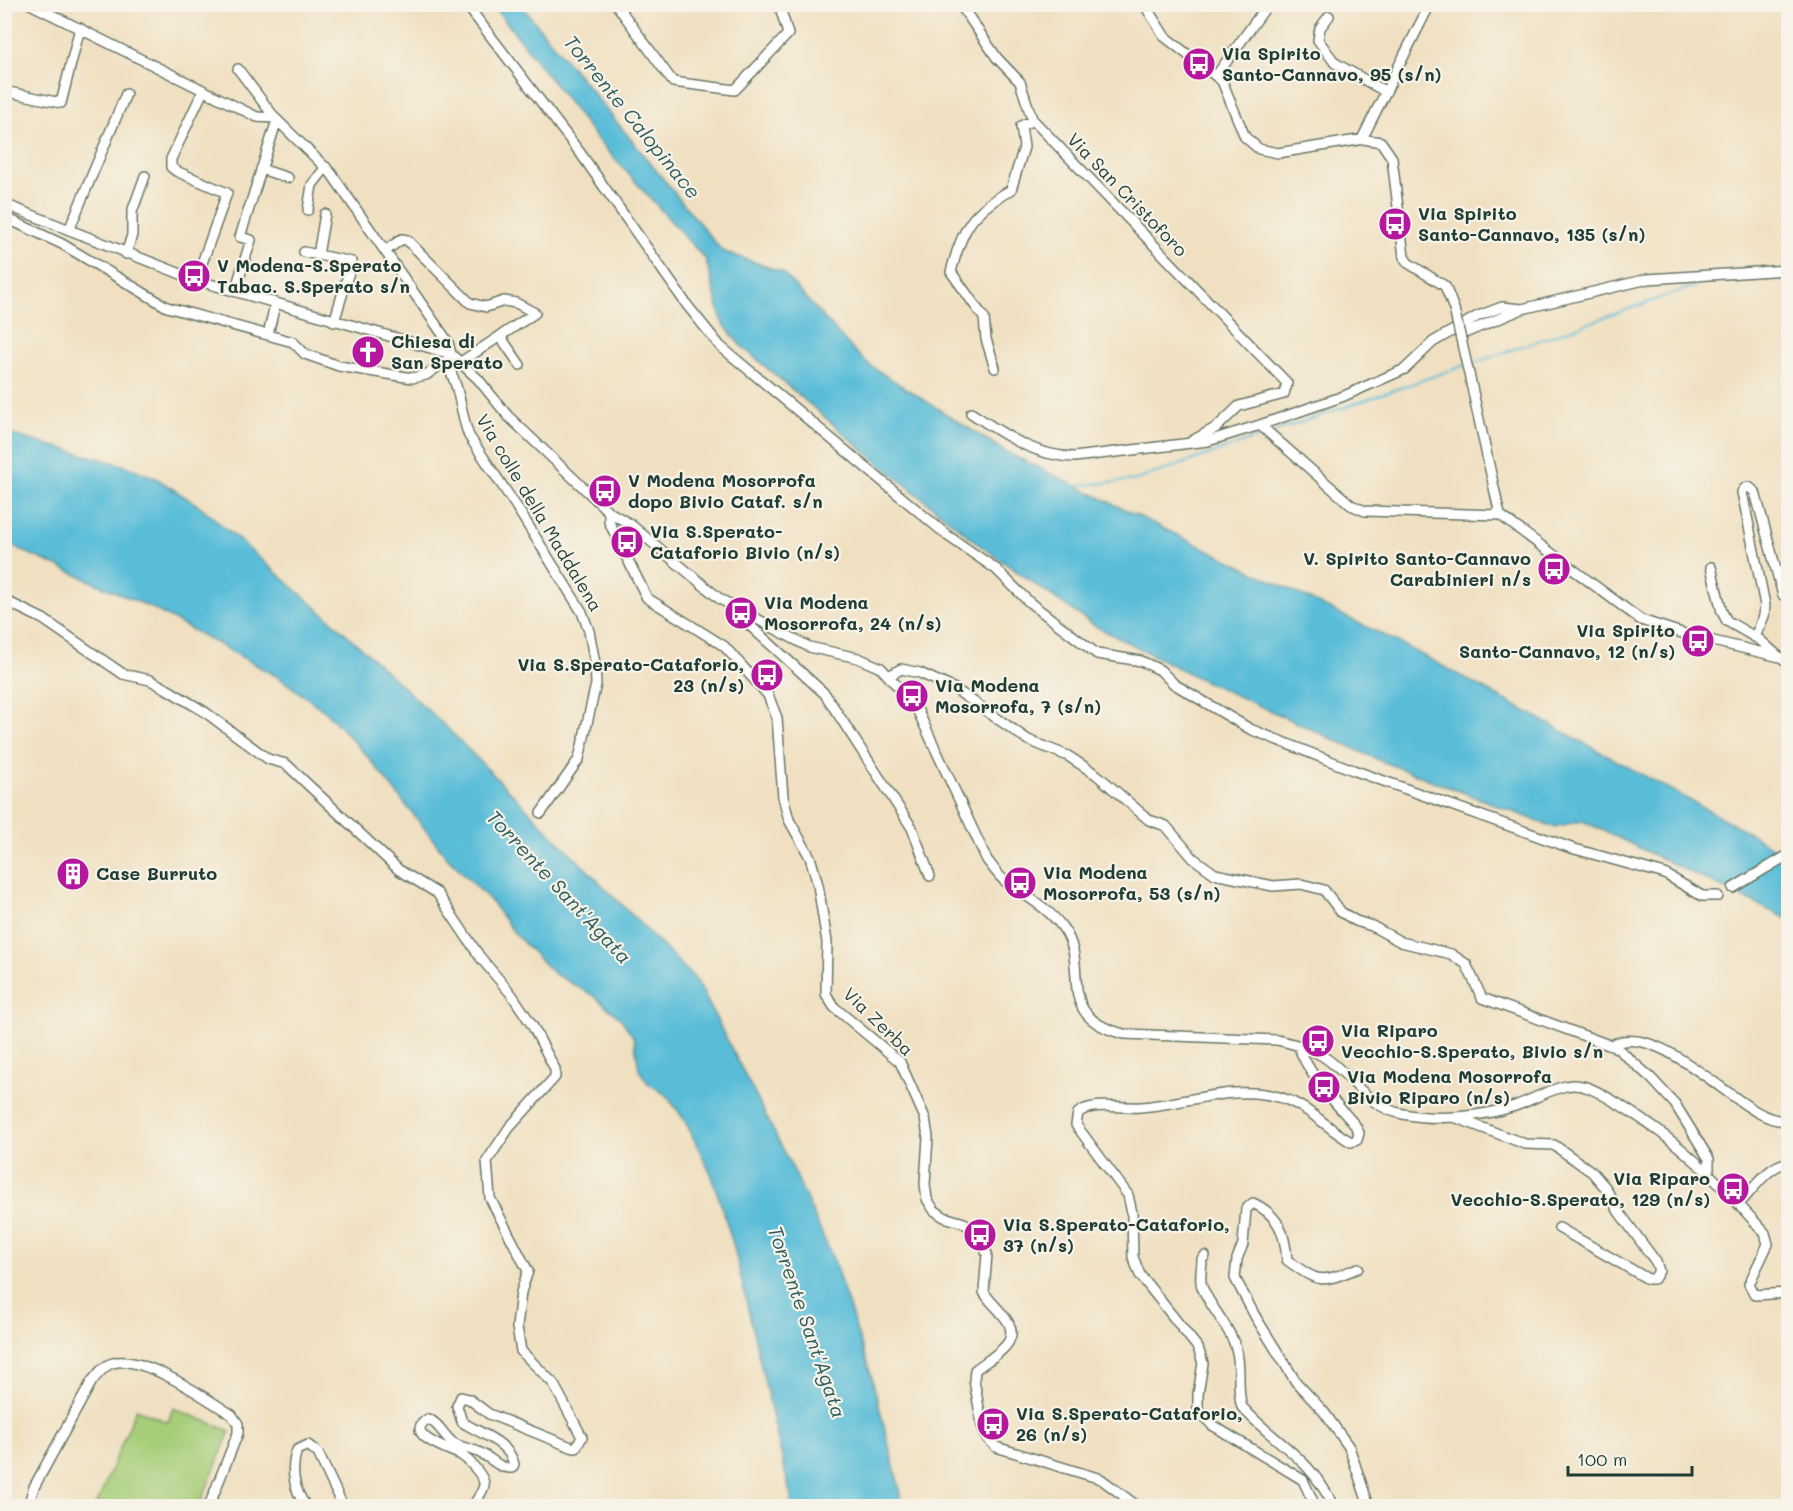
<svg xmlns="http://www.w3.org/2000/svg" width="1793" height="1511" font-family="Mali,sans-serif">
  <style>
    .green { fill: #a6cd78; stroke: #628556; stroke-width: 1.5 }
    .water { fill: #5abdd8; stroke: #3c7d86; stroke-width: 1.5 }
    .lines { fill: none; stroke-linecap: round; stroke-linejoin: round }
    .stream { stroke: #5abdd8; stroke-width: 2 }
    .minor-casing { stroke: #687665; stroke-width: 12 }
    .minor { stroke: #fff; stroke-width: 9 }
    .minor-bridge-casing { stroke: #687665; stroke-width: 12; stroke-linecap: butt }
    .minor-bridge { stroke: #fff; stroke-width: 9 }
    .labels { text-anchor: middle; stroke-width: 4.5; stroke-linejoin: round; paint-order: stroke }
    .poi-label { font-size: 18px; font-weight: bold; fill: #1f3d34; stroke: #f7f3e8; text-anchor: start }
    .street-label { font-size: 18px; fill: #1f3d34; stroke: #f7f3e8 }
    .water-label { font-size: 20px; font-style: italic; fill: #2e5d5d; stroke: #f7f3e8 }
  </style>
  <rect width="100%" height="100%" fill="#f7f3e8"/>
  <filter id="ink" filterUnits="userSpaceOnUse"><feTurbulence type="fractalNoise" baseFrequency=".0167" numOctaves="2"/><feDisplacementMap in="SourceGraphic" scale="12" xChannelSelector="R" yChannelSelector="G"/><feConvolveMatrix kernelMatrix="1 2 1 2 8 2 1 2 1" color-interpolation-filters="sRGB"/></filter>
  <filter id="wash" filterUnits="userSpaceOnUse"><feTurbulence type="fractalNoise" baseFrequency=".008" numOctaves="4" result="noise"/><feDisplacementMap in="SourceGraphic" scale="24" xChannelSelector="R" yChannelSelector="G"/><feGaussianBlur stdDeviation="1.35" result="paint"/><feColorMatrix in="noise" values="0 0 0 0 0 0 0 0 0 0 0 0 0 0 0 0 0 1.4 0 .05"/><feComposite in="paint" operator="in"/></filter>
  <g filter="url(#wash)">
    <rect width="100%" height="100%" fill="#f0e0c1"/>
    <!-- green -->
    <path class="green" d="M173,1408L230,1431L199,1506H96L136,1409L168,1422Z"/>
    <!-- water -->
    <path class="water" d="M493,5H521L722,251L782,272L853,350L872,367L1006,452L1400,643L1748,832L1788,858V919L1583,821L1553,827L1381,761L1198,678L1095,626L982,547L869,455L740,345L722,322L706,260L597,139Z
      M5,433L126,466L156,478L201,507L341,629L446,727L697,981L794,1171L834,1261L872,1378L899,1486L901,1506H793L734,1247L712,1176L684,1119L666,1095L648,1083L639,1070L634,1038L622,1020L594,996L553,973L515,934L490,900L447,857L368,757L326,712L278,677L152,608L5,543Z"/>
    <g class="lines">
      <!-- stream -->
      <path class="stream" d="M1471,364L1695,286
        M1273,432L1466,365
        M1074,486L1136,480L1267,434"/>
    </g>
  </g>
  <g filter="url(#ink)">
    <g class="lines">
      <!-- minor casing -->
      <g class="minor-casing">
        <path id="minor" d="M30,4L257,117L275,118
          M466,4L581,154L687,305L720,346L948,536L996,569L1029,602L1097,654L1141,661L1160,670L1174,684L1250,729L1353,770L1571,848L1665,874L1702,896H1718
          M616,4L673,82L735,90L788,34L779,4
          M960,4L997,58L1020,82L1032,119L1287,383L1284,394L1239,406L1217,427L1192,441
          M1144,4L1165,37L1222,81L1245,137L1259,149L1278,153L1364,139L1381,142L1392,158L1404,257L1408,263L1445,286L1454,309
          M1329,16L1320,28L1318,40L1335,63L1386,92
          M238,69L275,118L331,173L448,342L451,354
          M1216,76L1268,4
          M4,91L61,103L80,28
          M1362,139L1430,4
          M261,169L288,178
          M4,204L196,280L451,354L478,379L508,416L609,512L630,524L720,599L809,647L858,658L881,668L916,707L987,860C993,867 998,876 1005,881C1025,896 1048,907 1063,928C1092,968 1051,1016 1124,1034L1277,1040C1294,1044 1312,1048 1327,1059C1354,1078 1367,1107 1403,1114C1438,1121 1481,1117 1515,1106C1532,1100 1548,1090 1566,1086C1585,1081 1604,1096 1620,1105C1682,1143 1717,1180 1765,1233L1768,1244L1749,1284L1755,1295L1788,1293
          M308,210L312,185L326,167
          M4,217L62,244L167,307L293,342L305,354L339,366L412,378L426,375L447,360
          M69,230L126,94
          M385,251L402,239L407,240L470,303L486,307L504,301L516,303L535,313L461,362
          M304,252L352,262L334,322
          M126,254L132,235V212L145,176
          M318,255L325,214
          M196,280L227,193L176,171L171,167V159L203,91
          M235,291L251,240L240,237L277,120
          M268,335L275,304
          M1460,335L1522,309L1648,279L1788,270
          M500,336L520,365
          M445,363C460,382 460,413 469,436L516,506L582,612L589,631L595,663L596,684L579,759L541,813
          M995,368L986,339L984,318L951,272C962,229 971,212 1011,190L1024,147L1021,126L1033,120
          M1469,374L1500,515L1641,620L1688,635L1780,657L1788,662
          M971,413C1004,434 1033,456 1074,457L1208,441L1260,425L1344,396L1405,369L1433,342L1478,316L1502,307L1522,309
          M1260,425L1351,505L1365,511L1500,515
          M609,512V522L647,598L724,646L768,695L777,718L783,797L789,820L810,857L818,885L827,942L826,994L834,1007L900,1062L925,1118L928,1137L925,1184L927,1199L934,1210L944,1217L964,1223L974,1230L982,1241L987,1254L984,1292C989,1301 996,1306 1002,1314C1027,1341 995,1354 975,1370L974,1380L982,1425L987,1438L996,1447L1101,1479L1137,1506
          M1711,567L1722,612L1727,621L1760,640L1778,656
          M4,600L43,619L123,674L150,680L165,688L205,712L268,759L286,764L399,870L437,893L480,957L512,995L532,1025L555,1069V1077L509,1128L487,1161L490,1198L528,1271L521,1292L517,1327L521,1351L553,1383L582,1437L576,1448L571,1447L489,1414L469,1399L461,1397L457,1406L462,1422C479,1433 509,1442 514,1464L512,1468C499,1469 493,1459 482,1454C473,1448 461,1449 452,1442C443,1435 439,1423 428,1419C400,1435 454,1451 461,1455C468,1459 485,1477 484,1485C483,1492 476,1501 473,1506
          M735,612L825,694L912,828L930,876
          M1755,637L1764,616L1765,605L1742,492L1745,488L1749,487L1755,492L1783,595
          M889,676L901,669L920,673L955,689L1028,740L1068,756L1097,775L1149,820L1166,826L1193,858L1215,874L1273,886L1301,884L1324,890L1341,912L1356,921L1372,926L1401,942L1451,954L1466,964L1482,998L1617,1048L1651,1078L1675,1104L1709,1159V1171
          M1733,888L1788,855
          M1298,1045C1309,1076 1333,1100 1355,1125L1359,1133L1357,1140L1351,1142C1328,1129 1308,1106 1282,1098C1236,1083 1186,1104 1141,1107C1121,1109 1094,1101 1078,1113L1076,1125L1128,1195L1132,1213L1133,1257L1140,1275L1198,1348L1203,1363L1198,1394V1409L1212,1425L1303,1480L1315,1506
          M1611,1045C1665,1016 1753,1134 1788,1119
          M1454,1117L1525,1144L1554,1145L1592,1172L1605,1187L1619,1212L1656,1262L1659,1271L1654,1279H1648L1559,1228
          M1739,1204C1752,1191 1769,1164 1788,1163
          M1205,1256L1202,1259C1202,1267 1199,1279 1202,1287C1211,1309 1229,1325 1236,1348C1242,1368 1236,1388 1242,1407C1275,1444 1311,1457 1333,1506
          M1358,1268C1321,1283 1320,1284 1287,1260C1285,1233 1279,1215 1253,1203L1246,1209L1243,1244L1237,1259L1235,1278L1255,1316L1296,1382L1324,1412L1349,1447L1369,1506
          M28,1506L34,1487L92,1381C98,1374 104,1365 113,1363C143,1354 207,1399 232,1415L238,1424V1433L209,1506
          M306,1506C294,1491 290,1469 297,1450L308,1445L318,1453L343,1506"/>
      </g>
      <!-- minor -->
      <use href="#minor" class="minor"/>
      <!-- minor-bridge casing -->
      <g class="minor-bridge-casing">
        <path id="minor-bridge" d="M1454,309L1469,374"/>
      </g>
      <!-- minor-bridge -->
      <use href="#minor-bridge" class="minor-bridge"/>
    </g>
  </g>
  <!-- icons -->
  <defs>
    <g id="bus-disc" transform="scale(1.725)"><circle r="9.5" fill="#b5179e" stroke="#f7f3e8"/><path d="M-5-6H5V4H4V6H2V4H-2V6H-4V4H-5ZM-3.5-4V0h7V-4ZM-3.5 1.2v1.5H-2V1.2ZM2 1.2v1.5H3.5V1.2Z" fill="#fff"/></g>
    <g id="church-disc" transform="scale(1.725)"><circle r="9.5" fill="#b5179e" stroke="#f7f3e8"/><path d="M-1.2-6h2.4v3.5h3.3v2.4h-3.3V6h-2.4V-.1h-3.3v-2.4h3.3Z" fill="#fff"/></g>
    <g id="building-disc" transform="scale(1.725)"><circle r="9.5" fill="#b5179e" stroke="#f7f3e8"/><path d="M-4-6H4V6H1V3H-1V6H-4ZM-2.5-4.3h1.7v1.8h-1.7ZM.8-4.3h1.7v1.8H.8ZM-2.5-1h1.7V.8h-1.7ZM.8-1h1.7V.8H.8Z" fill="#fff"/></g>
  </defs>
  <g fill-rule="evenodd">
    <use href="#bus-disc" x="1199" y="64"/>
    <use href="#bus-disc" x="1395" y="224"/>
    <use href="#bus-disc" x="194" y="276"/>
    <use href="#church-disc" x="368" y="352"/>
    <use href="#bus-disc" x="605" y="491"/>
    <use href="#bus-disc" x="627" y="542"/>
    <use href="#bus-disc" x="1554" y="569"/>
    <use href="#bus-disc" x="741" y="613"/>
    <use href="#bus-disc" x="1698" y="641"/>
    <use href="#bus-disc" x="767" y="675"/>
    <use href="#bus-disc" x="912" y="696"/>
    <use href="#building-disc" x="73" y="874"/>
    <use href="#bus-disc" x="1020" y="883"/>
    <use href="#bus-disc" x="1318" y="1041"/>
    <use href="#bus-disc" x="1324" y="1087"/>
    <use href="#bus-disc" x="1733" y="1189"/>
    <use href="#bus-disc" x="980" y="1235"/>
    <use href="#bus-disc" x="993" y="1424"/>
  </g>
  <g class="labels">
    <!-- poi labels -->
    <g class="poi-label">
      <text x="1222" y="60">Via Spirito<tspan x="1222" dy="21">Santo-Cannavo, 95 (s/n)</tspan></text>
      <text x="1418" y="220">Via Spirito<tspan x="1418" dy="21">Santo-Cannavo, 135 (s/n)</tspan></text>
      <text x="217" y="272">V Modena-S.Sperato<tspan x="217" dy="21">Tabac. S.Sperato s/n</tspan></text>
      <text x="391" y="348">Chiesa di<tspan x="391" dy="21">San Sperato</tspan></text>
      <text x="628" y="487">V Modena Mosorrofa<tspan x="628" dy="21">dopo Bivio Cataf. s/n</tspan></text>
      <text x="650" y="538">Via S.Sperato-<tspan x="650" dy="21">Cataforio Bivio (n/s)</tspan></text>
      <text x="1531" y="565" text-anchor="end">V. Spirito Santo-Cannavo<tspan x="1531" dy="21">Carabinieri n/s</tspan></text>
      <text x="764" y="609">Via Modena<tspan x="764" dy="21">Mosorrofa, 24 (n/s)</tspan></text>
      <text x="1675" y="637" text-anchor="end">Via Spirito<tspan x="1675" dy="21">Santo-Cannavo, 12 (n/s)</tspan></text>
      <text x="744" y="671" text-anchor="end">Via S.Sperato-Cataforio,<tspan x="744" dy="21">23 (n/s)</tspan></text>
      <text x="935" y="692">Via Modena<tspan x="935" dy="21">Mosorrofa, 7 (s/n)</tspan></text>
      <text x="1043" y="879">Via Modena<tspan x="1043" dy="21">Mosorrofa, 53 (s/n)</tspan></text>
      <text x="96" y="880">Case Burruto</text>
      <text x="1341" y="1037">Via Riparo<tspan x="1341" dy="21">Vecchio-S.Sperato, Bivio s/n</tspan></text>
      <text x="1347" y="1083">Via Modena Mosorrofa<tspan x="1347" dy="21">Bivio Riparo (n/s)</tspan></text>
      <text x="1710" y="1185" text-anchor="end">Via Riparo<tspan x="1710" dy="21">Vecchio-S.Sperato, 129 (n/s)</tspan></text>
      <text x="1003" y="1231">Via S.Sperato-Cataforio,<tspan x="1003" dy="21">37 (n/s)</tspan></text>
      <text x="1016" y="1420">Via S.Sperato-Cataforio,<tspan x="1016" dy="21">26 (n/s)</tspan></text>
    </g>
    <!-- street labels -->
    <g class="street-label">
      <text transform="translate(1127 195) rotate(46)" y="6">Via San Cristoforo</text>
      <text transform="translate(539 513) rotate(59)" y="6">Via colle della Maddalena</text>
      <text transform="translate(878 1022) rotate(44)" y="6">Via Zerba</text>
    </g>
    <!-- water labels -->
    <g class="water-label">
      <text transform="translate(632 117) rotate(51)" y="7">Torrente Calopinace</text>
      <text transform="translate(559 887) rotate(47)" y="7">Torrente Sant'Agata</text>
      <text transform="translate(807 1322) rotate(71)" y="7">Torrente Sant'Agata</text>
    </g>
  </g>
  <!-- margin -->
  <rect width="1793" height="1511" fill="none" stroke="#f7f3e8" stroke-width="24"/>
  <!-- scale -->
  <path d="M1568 1466v9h124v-9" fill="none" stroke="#1f3d34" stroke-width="3"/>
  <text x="1577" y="1466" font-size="18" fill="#1f3d34" stroke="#f7f3e8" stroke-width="4.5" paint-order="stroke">100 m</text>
</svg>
